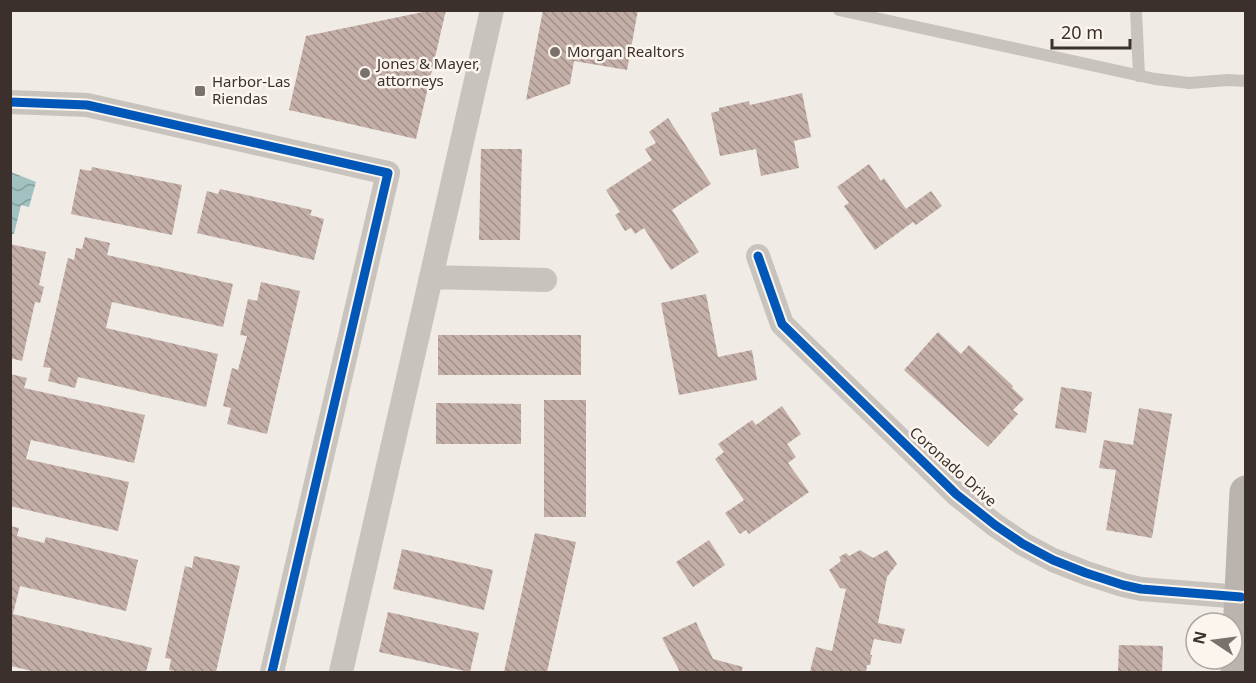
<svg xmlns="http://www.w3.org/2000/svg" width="1256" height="683" font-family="'Noto Sans',sans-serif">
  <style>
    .water { fill: url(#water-waves) }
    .building { fill: url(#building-back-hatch) }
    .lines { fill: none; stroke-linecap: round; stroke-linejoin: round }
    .lane { stroke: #c9c3be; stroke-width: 12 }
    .street { stroke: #c9c3be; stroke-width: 24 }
    .secondary { stroke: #bab3ae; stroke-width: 33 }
    .cycleway-casing { stroke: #fbf5ee; stroke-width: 13 }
    .cycleway { stroke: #0057b8; stroke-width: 9 }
    .poi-dot { fill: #7a716c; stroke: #fbf5ee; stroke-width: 2 }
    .labels { text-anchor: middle; stroke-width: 5; stroke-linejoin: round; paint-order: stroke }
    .poi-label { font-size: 15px; fill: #3b302b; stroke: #fbf5ee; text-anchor: start }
    .street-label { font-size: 15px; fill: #3b302b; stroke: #fbf5ee }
  </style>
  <defs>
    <pattern id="water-waves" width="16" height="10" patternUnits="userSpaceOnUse" patternTransform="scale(1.5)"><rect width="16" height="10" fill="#a1c2c1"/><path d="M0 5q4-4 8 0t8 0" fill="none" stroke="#849e9d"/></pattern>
    <pattern id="building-back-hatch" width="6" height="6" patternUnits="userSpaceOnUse" patternTransform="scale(1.5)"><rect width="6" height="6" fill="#c3afa7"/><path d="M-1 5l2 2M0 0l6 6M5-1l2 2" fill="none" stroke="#a08f88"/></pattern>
  </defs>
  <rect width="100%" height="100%" fill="#f0ebe5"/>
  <!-- water -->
  <path class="water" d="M11,172L36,182L29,207L21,205L14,234H11Z"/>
  <!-- building -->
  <path class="building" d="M433,10H446L416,139L289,110L306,36Z
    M543,10H638L627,70L574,61L570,84L526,100Z
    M802,93L811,137L794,141L799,168L761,176L756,149L720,156L711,113L719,111V108L749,101L750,105Z
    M668,118L711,184L672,210L699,252L671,270L644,228L635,234L631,228L625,231L615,215L620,212L606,190L652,160L645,149L656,143L649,132Z
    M481,149H522L520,240H479Z
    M869,164L881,181L884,178L906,209L931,191L942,206L916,225L913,222L875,250L844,206L849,203L837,187Z
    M92,167L182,185L172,235L71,214L80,169L91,171Z
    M220,189L312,210L310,215L324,219L314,260L197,233L207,191L218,194Z
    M85,237L110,243L107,255L233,284L223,327L112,302L106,328L218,354L206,407L78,377L75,388L48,381L51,368L43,367L68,258L74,260L76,248L82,249Z
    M10,244L46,252L39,285L44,287L40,303L35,302L22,361L10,358Z
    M261,282L300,291L267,434L227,424L231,408L223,406L232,368L238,370L247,336L240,335L248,299L257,301Z
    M706,294L718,357L752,350L757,380L679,395L661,303Z
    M938,332L961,354L969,345L1013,386L1012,388L1024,399L1013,410L1018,414L988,447L904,370Z
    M438,335H581V375H438Z
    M10,374L27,378L24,388L145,415L134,463L31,440L26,459L129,482L118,531L10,506Z
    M1061,387L1092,392L1086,433L1055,428Z
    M544,400H586V517H544Z
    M436,403L521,404V444H436Z
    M782,406L801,434L787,444L796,457L788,463L809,492L749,534L746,530L740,534L725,513L744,500L715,459L724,452L718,444L752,420L756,425Z
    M1139,408L1172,414L1152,538L1106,530L1116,470L1099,468L1104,440L1133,445Z
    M10,526L19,528L17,536L44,543L46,537L138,560L126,611L20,586L13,614L152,648L146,672H36L11,666L12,660L10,659Z
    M535,533L576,542L547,672H504Z
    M709,540L725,565L693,587L676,562Z
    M402,549L493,570L484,610L393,589Z
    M860,550L873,558L887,550L897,564L887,577L878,623L905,629L901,644L874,639L870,655H872L870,665H867L866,672H810L816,647L832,651L846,589L840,588L829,570L841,561L839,557L846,553L849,556Z
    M194,556L240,566L216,672H181L169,670L171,659L165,658L185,566L192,568Z
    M388,612L479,633L470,672L379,652Z
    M696,622L713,659L743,667L741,672H680L662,638Z
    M1119,645L1163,646L1162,672H1118Z"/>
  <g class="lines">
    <!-- lane -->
    <path class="lane" d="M839,10L1155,79L1189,83L1228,80L1246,81
      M1136,10L1139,76"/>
    <!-- street -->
    <path class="street" d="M10,102L87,105L388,173L272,672
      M758,256L782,324L956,494L995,525L1023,544L1053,560L1086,573L1123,585L1141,589L1241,597
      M431,277L545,280
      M341,672L492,10"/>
    <!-- secondary -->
    <path class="secondary" d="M1237,672L1246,492"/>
    <!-- cycleway casing -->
    <g class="cycleway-casing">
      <path id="cycleway" d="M10,102L87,105L388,173L272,672
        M758,256L782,324L956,494L995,525L1023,544L1053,560L1086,573L1123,585L1141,589L1241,597"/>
    </g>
    <!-- cycleway -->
    <use href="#cycleway" class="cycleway"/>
  </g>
  <!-- markers -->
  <g class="poi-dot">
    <circle cx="555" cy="52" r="6"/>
    <circle cx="365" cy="73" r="6"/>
    <rect x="194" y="85" width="12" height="12" rx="3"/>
  </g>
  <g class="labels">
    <!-- poi labels -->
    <g class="poi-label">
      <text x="567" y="57">Morgan Realtors</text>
      <text x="377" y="69">Jones &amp; Mayer,<tspan x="377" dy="17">attorneys</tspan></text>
      <text x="212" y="87">Harbor-Las<tspan x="212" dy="17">Riendas</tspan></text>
    </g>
    <!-- street labels -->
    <g class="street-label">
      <text transform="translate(953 467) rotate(42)" y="5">Coronado Drive</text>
    </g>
  </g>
  <!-- border -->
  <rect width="1256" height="683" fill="none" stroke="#3b302b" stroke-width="24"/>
  <!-- north arrow -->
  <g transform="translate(1214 641) rotate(283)"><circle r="28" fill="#fbf5ee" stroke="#aea6a0" stroke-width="1.5"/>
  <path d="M0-4.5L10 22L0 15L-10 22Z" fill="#7a716c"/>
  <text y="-9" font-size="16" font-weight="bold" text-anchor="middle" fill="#3b302b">N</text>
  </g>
  <!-- scale -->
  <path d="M1052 39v9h78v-9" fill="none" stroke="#3b302b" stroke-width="3"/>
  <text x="1061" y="39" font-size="18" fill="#3b302b" stroke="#fbf5ee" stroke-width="4.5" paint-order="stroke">20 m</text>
</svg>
